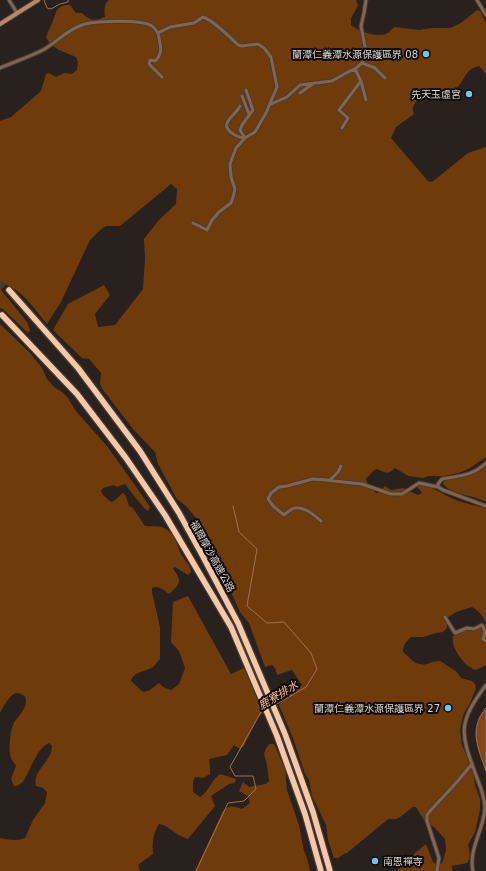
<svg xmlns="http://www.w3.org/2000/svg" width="486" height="871" font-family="'DejaVu Sans','Noto Sans TC',sans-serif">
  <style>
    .forest { fill: #703b0a }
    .water { fill: #80491d; stroke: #9a7253 }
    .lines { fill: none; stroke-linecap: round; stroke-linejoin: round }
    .stream { stroke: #9a7253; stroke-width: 1 }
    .highway-tunnel { stroke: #423c38; stroke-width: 5.5; stroke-dasharray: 5.5 3; stroke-linecap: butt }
    .street-casing { stroke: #443d3a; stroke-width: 5 }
    .secondary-casing { stroke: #443d3a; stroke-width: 6 }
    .highway-casing { stroke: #443d3a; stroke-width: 8 }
    .street { stroke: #83644e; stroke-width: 3 }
    .secondary { stroke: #bb8864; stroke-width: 4 }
    .highway { stroke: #f7c7a6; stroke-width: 5.5 }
    .poi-dot { fill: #70c1f4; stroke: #0f0c0a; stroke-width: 1.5 }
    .labels { text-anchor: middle; stroke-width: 4; stroke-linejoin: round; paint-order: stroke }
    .poi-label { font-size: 10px; fill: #d8d3d0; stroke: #0f0c0a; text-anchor: end }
    .street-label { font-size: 10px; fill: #d8d3d0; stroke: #0f0c0a }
    .water-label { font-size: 11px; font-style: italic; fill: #f9bd93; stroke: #0f0c0a }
  </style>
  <rect width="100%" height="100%" fill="#28211d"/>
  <!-- forest -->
  <path class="forest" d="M109,0H356L358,6L351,18V25C360,32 377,38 388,33C390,31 393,28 395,27L419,30L432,28H450L461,23L477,10L480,11L486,23V74L479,66C463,69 465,85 452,91C443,95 419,94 414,105C412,107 413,111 414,114L396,127L391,138L428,181L432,182L468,153L486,147V457L470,468L459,473L444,476H429L423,478L408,476L395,468C388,475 386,473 377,469L374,470L366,479L368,485L376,493L380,492L385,486L391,490L403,488L418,495L422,493L415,484C429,483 446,497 459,501C468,504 477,506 486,508V665L476,670C465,668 450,647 453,636L463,630H470L486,624C484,617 479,611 472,607L456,612L447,618V628L443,632L436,633L423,637H411C406,642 403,645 403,652C408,656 414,664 420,664C427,666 433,660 440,661L457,672L461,678L472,681L475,684L476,688L471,701L463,715L460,730L462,745L473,770L475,785L480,799V810L475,832L468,845C470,852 471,857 467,863L452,866V869L453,871H397L415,853L426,844L433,862L437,865L441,864L443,861L446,850L445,839L435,828L424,820L416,807H413L400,817L396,819H388L347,853L344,854L338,858H334L328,840L326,825L312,796L309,780L305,774L293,738L279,705L288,694L302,685L292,670L277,675L275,668L272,665L265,667L249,623L240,612L231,592L222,579L219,572L203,545L197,531L201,524L186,506L177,499L158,464L155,452L152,449L133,429L103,390L100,384L101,373L89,359L82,358L53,330L68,304L104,285L110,295L95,314L98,327L115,325L143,289L145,259L144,239L159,220L176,204L177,189L171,184L120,226H106L100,230L90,240L61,302L47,324C35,310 23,290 4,284L2,287L1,290L27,322L30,330L28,333L3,309L0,308V121L11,117L41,91L46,74L49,73L56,77L64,73L72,74L77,70L78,62L76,57L59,50L50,44L46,37C48,30 52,25 54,18C56,10 59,4 70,5L76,13H82C90,21 95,21 105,17C104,11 104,4 109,0Z
    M0,324L30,353L42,368L47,379L54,387L62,392L68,398L75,410L107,446L137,488L150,507L148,511C143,509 130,490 125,484L117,487L114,485L103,488L101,491L103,495L111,502C116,501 118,496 123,493L126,496L129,506L133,508L145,526C152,527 160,525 166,529C176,535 177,547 182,556C185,561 191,565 191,572L188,575L175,567L173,569C183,581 180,584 169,594C163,590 159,585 152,588V592L160,627V659C158,661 155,665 153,667C145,672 134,671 131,681L143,692L150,690L159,683L163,687L171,690L179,684L185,668L179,651L171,642L173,602L188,596L231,674L244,668L263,712L256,721L244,746L240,749L234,745L227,755L209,759L210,767V774L203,778L195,777L193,782V792L200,797C209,792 211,780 220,774L236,779L235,783L229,784L211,796L215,806L188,839C176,836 170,826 159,824C153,834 152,842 153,854L138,865L140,871H0V838C6,840 19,841 25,838L33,820L45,803L47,792L43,788L36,786C32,770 52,762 52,746L49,743C37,748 31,769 24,780C23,783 19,784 17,786H14L11,779L16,766C15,763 12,761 11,758C8,750 10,733 13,725C17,716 26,711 26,701C26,697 24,695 21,694C12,689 4,706 0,713Z
    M486,466V502C472,494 453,496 443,484L444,481L467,475Z
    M269,744H274L285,769L287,790L299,825L304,851L307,858L310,871H195L223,811C229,805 233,806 242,809L250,803L248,796L239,791L243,782L249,787L266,784L269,781L267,765L264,754L265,750Z"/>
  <!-- water -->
  <path class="water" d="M486,708V771C481,756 472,737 478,722C479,717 483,712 486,708Z"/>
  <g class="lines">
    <!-- stream -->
    <path class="stream" d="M44,0L47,8L51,9L60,4L68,2V0
      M233,506L239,532L257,549L247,606L267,623L284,622L311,653L317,669L306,687L275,705
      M196,871L228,803L244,801L256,789L253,776H235L230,767L261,712L263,711"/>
    <!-- highway-tunnel -->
    <path class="highway-tunnel" d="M0,283L9,290"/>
    <!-- street casing -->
    <g class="street-casing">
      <path id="street" d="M9,0L17,13
        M477,0L486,15
        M158,33C160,44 164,53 155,61L150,60L149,64L162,77
        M362,63L375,68L385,78
        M0,68C14,62 29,57 43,50C57,42 69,28 85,24C98,21 141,19 152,26C155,28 156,30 158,33L170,27L194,23L203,17C211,19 231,38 238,45L242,46L258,44L264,48L271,57L277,87L266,113L255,132L245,138L236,148L230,164L231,177L235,189L233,197L231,203L219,212L212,220L207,230L193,223
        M361,81L366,100
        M300,93L314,83
        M242,96L249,114
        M271,104L287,97L300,85L332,81L348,72L355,69L362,63L366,52L361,26L364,13L366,0
        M240,106C237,112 232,115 228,121C222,130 238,138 245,138
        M342,128L348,118L339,110L361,81L355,69
        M245,138L240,130L242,125L253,110L246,90
        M486,463C473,476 458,476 442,479L438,484V487L443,490L486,506
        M330,480L338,472L341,466
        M321,521C314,515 302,504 292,509C289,511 286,513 284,515L273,506L268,499L271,493L279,487L287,486L313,479L327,480L334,481L362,484L391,494H402L419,483L438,487
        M445,617L455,633L467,628L474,629L482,625C486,630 485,633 483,639L486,641
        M437,871L439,858L427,821V815L431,810L456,783L472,764
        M473,871C468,850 484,829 485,808C485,798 481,788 477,778C461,734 456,725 486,685"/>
    </g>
    <!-- secondary casing -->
    <g class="secondary-casing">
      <path id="secondary" d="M0,24L38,0"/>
    </g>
    <!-- highway casing -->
    <g class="highway-casing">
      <path id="highway" d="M9,290L78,368L140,451L179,513L200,551L238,623L285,734L313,812L330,871
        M2,315L77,394L126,458L165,515L231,627L277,736L305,814L321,871"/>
    </g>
    <!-- street -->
    <use href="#street" class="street"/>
    <!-- secondary -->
    <use href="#secondary" class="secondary"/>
    <!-- highway -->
    <use href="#highway" class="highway"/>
  </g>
  <!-- markers -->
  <g class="poi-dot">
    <circle cx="426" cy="54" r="4"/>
    <circle cx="469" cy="94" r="4"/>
    <circle cx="448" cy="708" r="4"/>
    <circle cx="375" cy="861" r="4"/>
  </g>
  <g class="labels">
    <!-- poi labels -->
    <g class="poi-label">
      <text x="418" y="58">蘭潭仁義潭水源保護區界 08</text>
      <text x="461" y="98">先天玉虛宮</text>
      <text x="440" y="712">蘭潭仁義潭水源保護區界 27</text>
      <text x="383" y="865" text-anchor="start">南恩禪寺</text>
    </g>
    <!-- street labels -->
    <g class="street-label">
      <text transform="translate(213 556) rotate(61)" y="4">福爾摩沙高速公路</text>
    </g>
    <!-- water labels -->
    <g class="water-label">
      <text transform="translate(278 695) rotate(-31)" y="4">鹿寮排水</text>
    </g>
  </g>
</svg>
